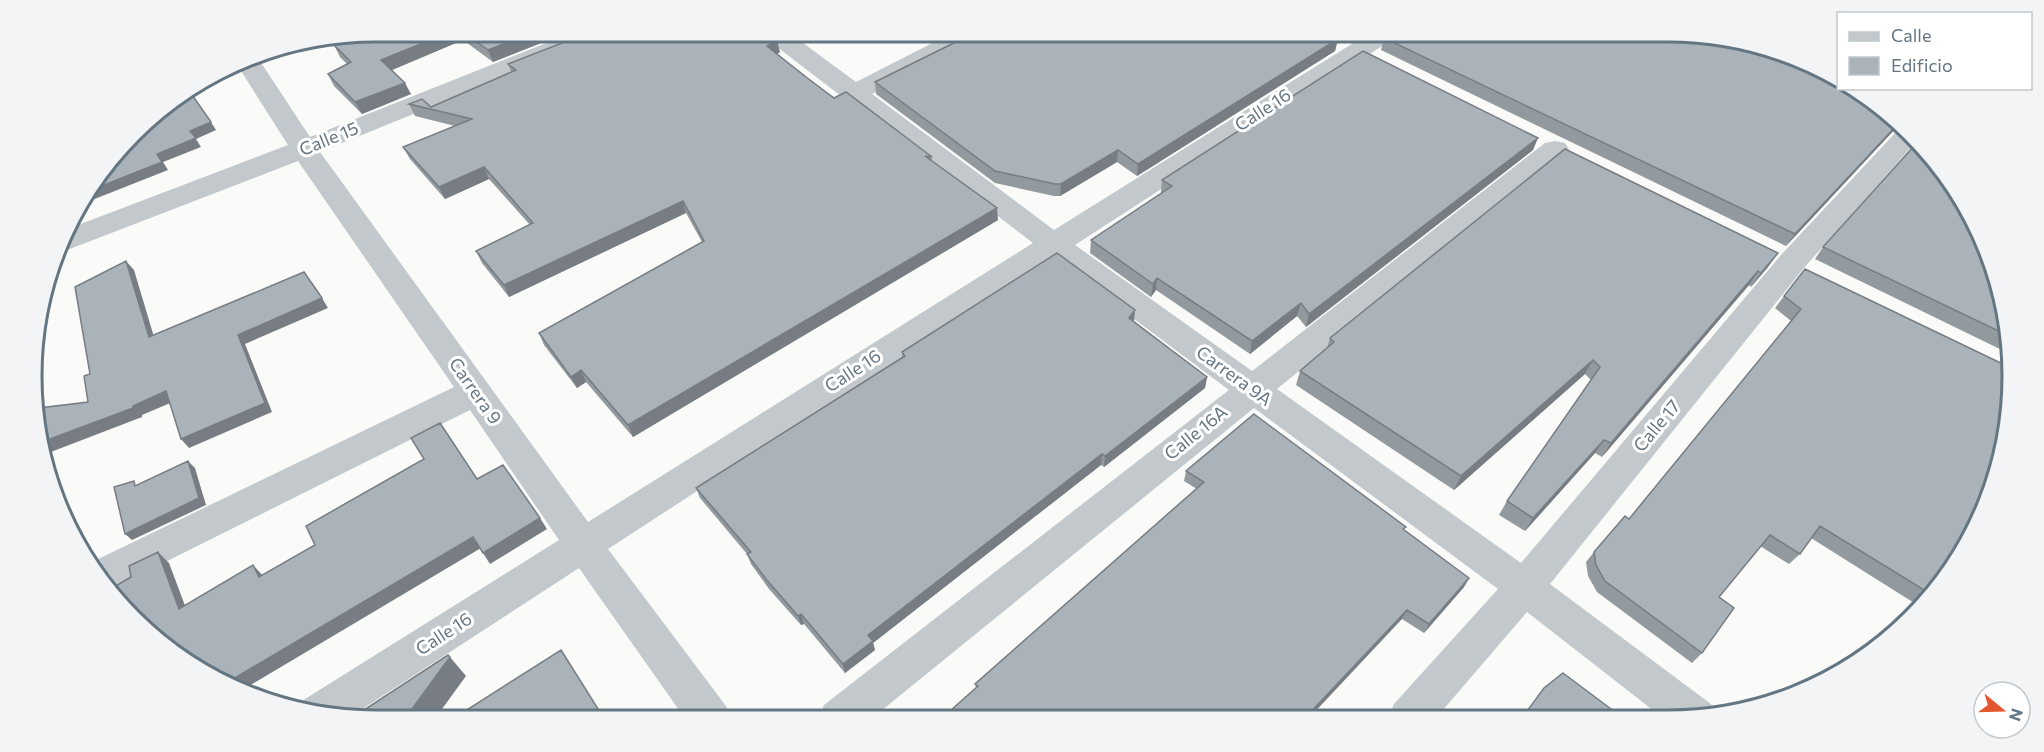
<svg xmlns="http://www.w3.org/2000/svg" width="2044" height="752" font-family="Commissioner,sans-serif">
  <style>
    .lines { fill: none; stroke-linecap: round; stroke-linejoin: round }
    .minor { fill: #c3c8cc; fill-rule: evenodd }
    .wall { fill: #929a9f }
    .shaded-wall { fill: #777d82 }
    .building { fill: #aab3b9; stroke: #777d82; stroke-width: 1.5 }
    .labels { text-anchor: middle; stroke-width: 6; stroke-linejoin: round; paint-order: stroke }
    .street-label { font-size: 18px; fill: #657683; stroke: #fff }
    .rim { fill: none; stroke: #657683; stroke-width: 3 }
  </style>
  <rect width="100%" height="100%" fill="#fafaf8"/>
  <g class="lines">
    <!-- minor -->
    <path class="minor" d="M574,32H606L603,37L320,152L588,522L1033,243L764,37L761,32H788L856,82L954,32H983L980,37L872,94L1054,230L1371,32H1399L1396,37L1075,245L1252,371L1545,143L1555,141L1565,143L1569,149L1565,155L1277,389L1521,563L1781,255L1898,130L1901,129L1914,144L1803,269L1550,584L1711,704L1716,717L1663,718L1527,612L1436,718H1388L1394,704L1498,589L1254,408L871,719L818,720L824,705L1229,390L1054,259L608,549L726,706L732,720H686L579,568L350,717L300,711L305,699L559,540L470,410L111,589L88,564L454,387L298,161L62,252L59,251L65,230L288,145L236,63L244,58L256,55L310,137Z"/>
  </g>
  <!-- wall -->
  <path class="wall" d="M376,32H569L493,62L463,40L392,70L411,94L362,114L334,86L328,74L347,64L340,57L334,45V44L331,41Z
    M791,32H818L802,39Z
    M1344,32H1368L1357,37Z
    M1384,38L1896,128L1786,246L1381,50Z
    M1338,39L1335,51L1137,176L1117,162L1060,196H1054L995,183L876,94L875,82Z
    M780,52L777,54L834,98L932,157V161L998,220L633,437L586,382L577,388L544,345L539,333L702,242L686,213L509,297L482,263L476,251L530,225L489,179L445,199L410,159L403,147L455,126L415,116L409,104L431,107L511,72L508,64Z
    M1533,150L1306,327L1297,316L1250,354L1156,290L1151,297L1090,253L1091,240L1161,193V192L1162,180Z
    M1823,247L2010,331L2008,353L1815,259Z
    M1778,253L1768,267L1751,287L1749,285L1602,457L1595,453L1525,531L1499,515L1507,501L1591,380L1585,374L1454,490L1296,385L1300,371L1327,348L1330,338Z
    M1784,296L2007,366L1966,549L1919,606L1811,538L1800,554L1789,564L1760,546L1719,597L1702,653L1692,663L1597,592L1588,576L1586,562L1594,552L1629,519L1791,321L1775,308Z
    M1134,321L1207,377L1205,388L1104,467L1101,465L873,643L875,650L845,673L804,624L801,625L769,589L751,564L747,554L700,498L696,488L902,357V352Z
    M1186,471L1404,530L1469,578L1464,587L1424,633L1402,619L976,688L975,684L1197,489L1184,481Z"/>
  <!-- shaded-wall -->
  <path class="shaded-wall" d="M450,32H460L463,40L387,72L381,60Z
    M535,32H569L493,62L488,50Z
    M800,32H818L802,39Z
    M1358,32H1368L1357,37Z
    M1338,39L1335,51L1137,176L1138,164Z
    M777,40L780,52L769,58L767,46Z
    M405,83L411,94L362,114L355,102Z
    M211,122L216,130L196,139L201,147L163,162L168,170L82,204L94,189L157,154L190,131Z
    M1897,125L1899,128H1896L1786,246L1795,234Z
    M1538,138L1533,150L1306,327L1309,314Z
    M1118,150L1117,162L1060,196L1061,184Z
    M484,167L489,179L445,199L439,187Z
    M683,201L686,213L509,297L504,285Z
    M997,208L998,220L633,437L628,425Z
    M1778,253L1768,267L1751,287L1761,273Z
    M126,261L134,270L157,347L149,337Z
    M1758,271L1749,285L1602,457L1611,443Z
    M1157,278L1156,290L1151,297L1153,284Z
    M322,298L328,308L245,344L272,412L189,448L181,439L238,335Z
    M1301,303L1297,316L1250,354L1252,341Z
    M1135,310L1134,321L1129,318Z
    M1593,360L1585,374L1454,490L1461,476Z
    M581,370L586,382L577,388L571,377Z
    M1207,377L1205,388L1104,467L1105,456Z
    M166,391L175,401L142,415V417L43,455L42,442Z
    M1604,440L1595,453L1525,531L1533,518Z
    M1102,454L1101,465L873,643L875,650L845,673L843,664L868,635Z
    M188,461L195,468L206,505L132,540L125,534Z
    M540,518L547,529L490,564L483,553Z
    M473,537L481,548L244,689L228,682Z
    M158,552L169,563L190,619L179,609Z
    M253,565L263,576L259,577Z
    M1469,578L1464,587L1424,633L1429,624Z
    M1407,610L1402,619L1309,718H1305Z
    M801,614L804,624L801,625L798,616Z
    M450,657L466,676L434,720H404Z"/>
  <!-- building -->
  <path class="building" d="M376,32H450L381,60L405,83L355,102L328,74L351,62L334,45L339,43L335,40Z
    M463,32H535L488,50Z
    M590,32H766L777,40L767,46L806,77L834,98L846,92L932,157L925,156L997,208L628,425L581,370L571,377L539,333L704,241L683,201L504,285L476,251L533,223L484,167L439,187L403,147L472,119L409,104L422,99L431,107L516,70L508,64Z
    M976,32H1323L1338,39L1138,164L1118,150L1061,184H1055L995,171L875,82Z
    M1394,32H1668L1757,43L1839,83V88H1849L1877,102L1897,125L1795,234L1384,38Z
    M1363,51L1538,138L1309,314L1301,303L1252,341L1157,278L1153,284L1091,240L1172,186L1162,180Z
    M190,92L211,122L190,131L196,138L157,154L162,162L94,189L149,117Z
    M1915,145L1966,203L2010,331L2009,336L1823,247Z
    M1565,149L1778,253L1761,273L1758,271L1611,443L1604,440L1533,518L1507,501L1600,367L1593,360L1461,476L1300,371L1334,342L1330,338Z
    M1057,253L1135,310L1129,318L1207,377L1105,456L1102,454L868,635L873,641L843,664L801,614L798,616L766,579L747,554L751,552L696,488L905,356L902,352Z
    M126,261L149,337L304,272L322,298L238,335L265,403L181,439L166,391L133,406V408L42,442L39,408L88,402L84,376L90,374L75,287Z
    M1805,269L2007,366L2001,465L1966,549L1929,593L1820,526L1800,554L1770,535L1719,597L1734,608L1702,653L1605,581L1596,565L1594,552L1625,516L1629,519L1801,309L1784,296Z
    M1254,414L1406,527L1403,529L1469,578L1429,624L1407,610L1305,718L941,719L978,686L975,684L1204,482L1186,471Z
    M440,423L477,479L503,465L540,518L483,553L473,537L228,682L184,662L115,593L117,591L114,587L131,577L129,566L158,552L179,609L253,565L259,577L315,545L306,526L424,459L411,438Z
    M188,461L199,498L125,534L114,487L134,481L135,486Z
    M561,650L605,720H451Z
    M448,655L450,657L404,720H376L345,716L358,709L361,712Z
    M1563,673L1623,718H1522L1544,688Z"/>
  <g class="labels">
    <!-- street labels -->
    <g class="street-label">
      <text transform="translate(1263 110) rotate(-33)" y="6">Calle 16</text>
      <text transform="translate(329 139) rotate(-22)" y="6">Calle 15</text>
      <text transform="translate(853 371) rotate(-33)" y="6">Calle 16</text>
      <text transform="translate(1234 376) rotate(36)" y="6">Carrera 9A</text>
      <text transform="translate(475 391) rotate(55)" y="6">Carrera 9</text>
      <text transform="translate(1657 426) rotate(-50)" y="6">Calle 17</text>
      <text transform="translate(1196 433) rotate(-39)" y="6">Calle 16A</text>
      <text transform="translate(444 634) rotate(-33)" y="6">Calle 16</text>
    </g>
  </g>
  <!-- crop -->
  <path d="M0 0H2044V752H0ZM376 42H1668A334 334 0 0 1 2002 376V376A334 334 0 0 1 1668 710H376A334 334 0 0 1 42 376V376A334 334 0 0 1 376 42Z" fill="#f3f4f5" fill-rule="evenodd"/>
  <path class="rim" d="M376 42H1668A334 334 0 0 1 2002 376V376A334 334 0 0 1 1668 710H376A334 334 0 0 1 42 376V376A334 334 0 0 1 376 42Z"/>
  <!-- legend -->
  <rect x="1837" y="12" width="195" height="78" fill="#ffffff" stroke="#c1c8cd" stroke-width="1.5"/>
  <rect x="1849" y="32" width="30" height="9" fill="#c3c8cc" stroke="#c1c8cd" stroke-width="1.5"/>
  <text x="1891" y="42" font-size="18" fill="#657683">Calle</text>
  <rect x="1849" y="57" width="30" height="18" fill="#aab3b9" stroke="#c1c8cd" stroke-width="1.5"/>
  <text x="1891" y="72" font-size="18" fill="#657683">Edificio</text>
  <!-- north arrow -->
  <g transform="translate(2002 710) rotate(109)"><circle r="28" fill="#ffffff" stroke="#c1c8cd" stroke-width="1.5"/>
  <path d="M0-4.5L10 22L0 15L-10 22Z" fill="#e4572e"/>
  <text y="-9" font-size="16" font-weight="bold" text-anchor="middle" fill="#657683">N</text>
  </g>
</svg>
